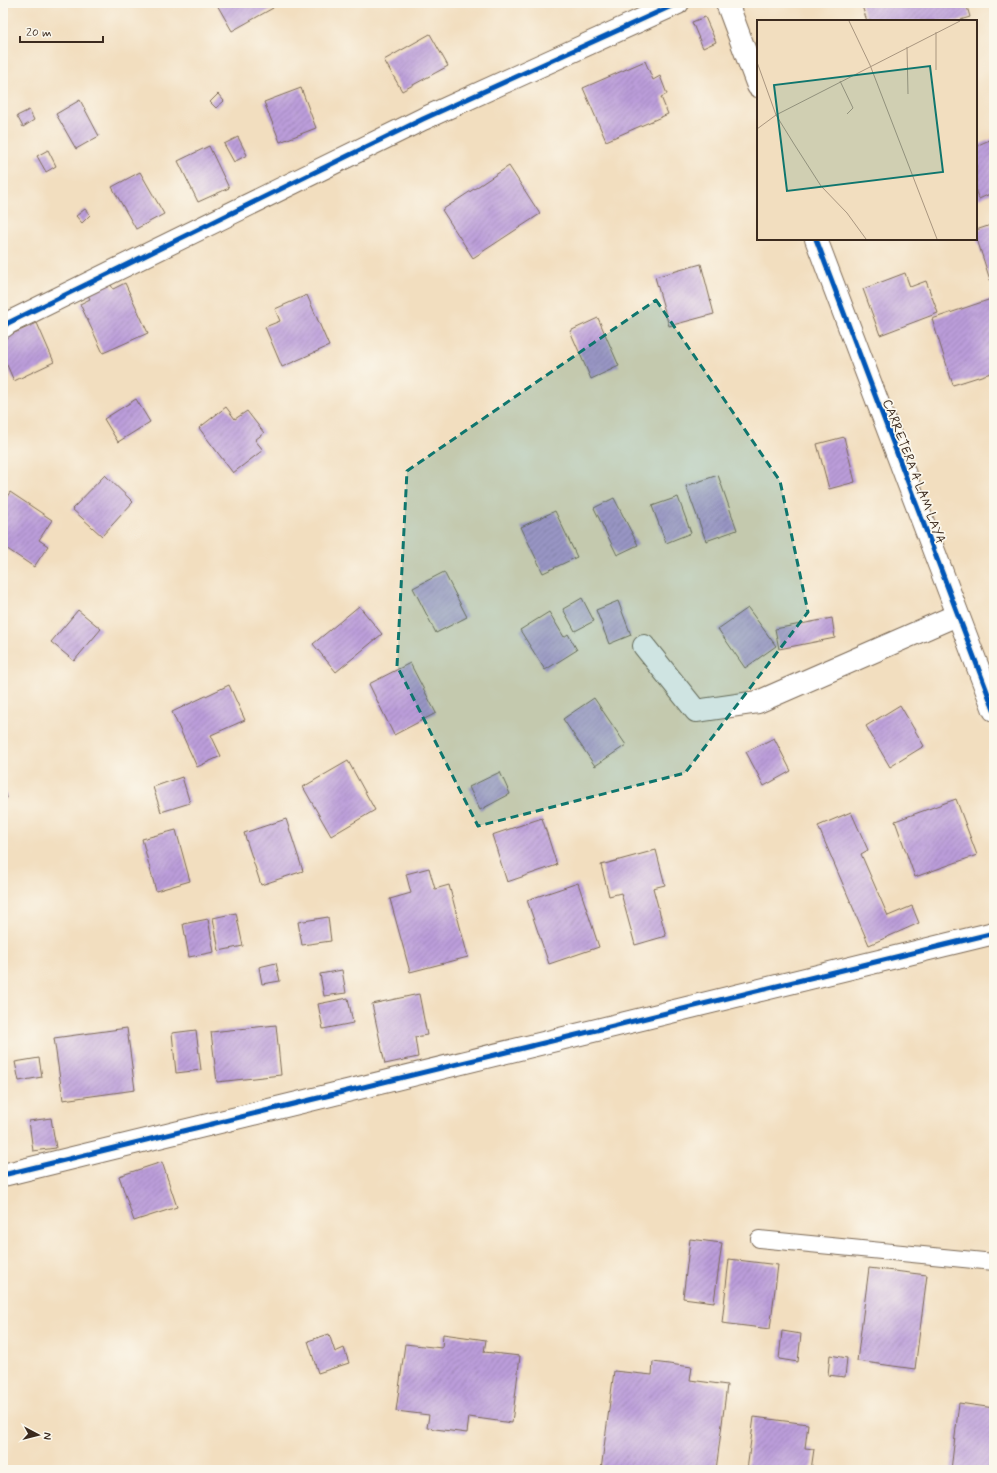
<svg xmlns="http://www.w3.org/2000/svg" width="997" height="1473" font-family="Mynerve,sans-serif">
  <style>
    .building { fill: url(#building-hatch) }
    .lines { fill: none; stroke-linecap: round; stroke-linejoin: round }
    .lane-casing { stroke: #7b6956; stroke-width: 18 }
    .street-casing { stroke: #7b6956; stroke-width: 24 }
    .lane { stroke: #fff; stroke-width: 16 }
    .street { stroke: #fff; stroke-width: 22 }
    .cycleway-casing { stroke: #fbf7ec; stroke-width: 8 }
    .cycleway { stroke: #0057b8; stroke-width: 5 }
    .marked { fill: #0f766e; fill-opacity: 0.2; stroke: #0f766e; stroke-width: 3; stroke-dasharray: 8 5; stroke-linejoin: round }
    .labels { text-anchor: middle; stroke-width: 3.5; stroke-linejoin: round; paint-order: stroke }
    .street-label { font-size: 13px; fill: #3b2a1e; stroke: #fbf7ec }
    .inset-road { fill: none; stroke: #a9967f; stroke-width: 1 }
    .view { fill: #0f766e; fill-opacity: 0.15; stroke: #0f766e; stroke-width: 2 }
    .inset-edge { fill: none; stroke: #3b2a1e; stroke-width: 2 }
  </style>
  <defs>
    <pattern id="building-hatch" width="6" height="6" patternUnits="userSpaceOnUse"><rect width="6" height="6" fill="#bb9dda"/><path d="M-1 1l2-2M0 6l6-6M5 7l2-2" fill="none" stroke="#9980b0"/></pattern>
  </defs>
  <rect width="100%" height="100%" fill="#fbf7ec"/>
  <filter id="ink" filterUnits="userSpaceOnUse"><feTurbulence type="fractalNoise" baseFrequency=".025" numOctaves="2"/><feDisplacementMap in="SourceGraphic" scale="8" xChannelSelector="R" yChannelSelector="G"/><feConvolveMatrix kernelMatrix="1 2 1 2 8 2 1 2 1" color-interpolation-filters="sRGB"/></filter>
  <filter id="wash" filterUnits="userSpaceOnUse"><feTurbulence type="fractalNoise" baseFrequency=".012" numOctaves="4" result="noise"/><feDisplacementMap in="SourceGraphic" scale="16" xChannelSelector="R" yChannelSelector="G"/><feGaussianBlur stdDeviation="0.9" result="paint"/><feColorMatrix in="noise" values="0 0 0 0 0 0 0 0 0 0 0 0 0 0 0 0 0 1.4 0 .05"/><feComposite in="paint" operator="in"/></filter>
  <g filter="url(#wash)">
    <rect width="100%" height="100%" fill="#f2debf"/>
    <g id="blocks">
      <!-- building -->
      <path class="building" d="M216,3H270L273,8L232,31Z
        M861,3H966L970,17L957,21H867Z
        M705,17L716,42L703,48L692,22Z
        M430,34L448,66L402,91L384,60Z
        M645,61L653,80L660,76L667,94L661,97L668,114L606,141L583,88Z
        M301,88L316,128L280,142L264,102Z
        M218,94L224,101L216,108L210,102Z
        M80,100L99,136L76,149L56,114Z
        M29,110L34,120L23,127L17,116Z
        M238,137L247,155L234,162L224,144Z
        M994,138V192L979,199L976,192V146Z
        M209,146L229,188L198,202L178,161Z
        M48,150L56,166L46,172L37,156Z
        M509,166L540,214L473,258L442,210Z
        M140,172L164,214L136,229L112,187Z
        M85,209L90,215L82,223L76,216Z
        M994,224V282L991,283L976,236V230Z
        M701,264L714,314L669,326L655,277Z
        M905,273L910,287L926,281L938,313L880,335L863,289Z
        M108,279L113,289L125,283L148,333L103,353L80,304L90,299L85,289Z
        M307,295L329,346L282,367L265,327L280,321L275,309Z
        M994,298V372L953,385L932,319Z
        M598,318L619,366L591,379L570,331Z
        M37,323L54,362L14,381L3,356V338Z
        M136,399L150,422L118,442L104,419Z
        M226,407L235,419L247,411L264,433L255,440L263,450L233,473L199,428Z
        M844,437L855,482L829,489L817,444Z
        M105,475L133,502L102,536L72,509Z
        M718,475L737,530L706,541L686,486Z
        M10,492L52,520L39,540L48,546L34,567L3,546V503Z
        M678,497L691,533L666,543L652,506Z
        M614,498L638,545L617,555L594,508Z
        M555,511L577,557L543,573L521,527Z
        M444,572L467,617L436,633L413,588Z
        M582,598L594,621L575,631L563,609Z
        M618,601L631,635L609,644L596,610Z
        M359,606L382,634L336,672L313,644Z
        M748,608L776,646L745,668L718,629Z
        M78,610L101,629L74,661L51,642Z
        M549,612L564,637L568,634L577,650L545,670L520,630Z
        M832,618L835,638L779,649L775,629Z
        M410,663L436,713L394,735L369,684Z
        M229,685L245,720L211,735L221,756L197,767L172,712Z
        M594,698L626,745L595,766L563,719Z
        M900,705L924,746L890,767L866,726Z
        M774,738L791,771L764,786L746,752Z
        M348,761L375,810L331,836L303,787Z
        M500,772L510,794L480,810L469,787Z
        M182,777L190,803L161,812L153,787Z
        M3,785L7,798L3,799Z
        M956,799L977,855L915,877L895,821Z
        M851,812L868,850L861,854L888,916L912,906L919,923L869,945L818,826Z
        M542,818L557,865L507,882L492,835Z
        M286,819L303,871L261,885L244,833Z
        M176,830L190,881L156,891L142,839Z
        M656,850L665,885L653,888L666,936L635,945L621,893L609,896L601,865Z
        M429,868L435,889L449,885L468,957L410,972L390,899L411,893L406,874Z
        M578,883L599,947L549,964L527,900Z
        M236,913L243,946L219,951L213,918Z
        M328,917L331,941L302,945L298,922Z
        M208,919L214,952L189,957L183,924Z
        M276,963L280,981L262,984L259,967Z
        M342,970L346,993L324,996L320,974Z
        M419,994L427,1035L415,1037L418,1057L385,1064L372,1004Z
        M348,998L353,1023L323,1029L318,1004Z
        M276,1025L281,1075L217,1082L211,1032Z
        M127,1028L135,1090L63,1100L54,1038Z
        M196,1030L201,1070L176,1073L172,1033Z
        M39,1058L42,1077L19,1081L15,1062Z
        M51,1118L56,1148L33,1151L29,1121Z
        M162,1162L177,1207L134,1221L119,1176Z
        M690,1239L722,1243L714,1302L683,1298Z
        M729,1259L778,1265L770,1329L722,1323Z
        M869,1268L927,1275L915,1369L857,1361Z
        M782,1331L801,1334L798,1362L779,1359Z
        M329,1334L335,1352L344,1348L349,1363L318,1373L308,1341Z
        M443,1334L486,1340L484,1352L520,1356L512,1423L469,1417L467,1433L427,1428L429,1415L396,1411L405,1344L442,1348Z
        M830,1355L847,1358L845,1377L828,1375Z
        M653,1362L692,1367L690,1380L727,1385L716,1470H601L614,1371L652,1375Z
        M959,1403L994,1408L993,1470H951Z
        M754,1417L808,1424L805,1448L814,1449L811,1470H747Z"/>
    </g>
  </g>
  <g filter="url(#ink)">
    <use href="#blocks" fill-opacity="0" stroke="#7b6956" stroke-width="1"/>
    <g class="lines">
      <!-- lane casing -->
      <g class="lane-casing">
        <path id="lane" d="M759,1239L994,1262"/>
      </g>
      <!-- street casing -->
      <g class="street-casing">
        <path id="street" d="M727,3L758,86
          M816,239L994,710
          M3,327L8,323L423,119L678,3
          M644,646L696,711L758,702L957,615
          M3,1175L994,933"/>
      </g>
      <!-- lane -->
      <use href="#lane" class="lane"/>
      <!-- street -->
      <use href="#street" class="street"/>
      <!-- cycleway casing -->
      <g class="cycleway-casing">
        <path id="cycleway" d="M816,239L994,710
          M3,327L8,323L423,119L678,3
          M3,1175L994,933"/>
      </g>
      <!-- cycleway -->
      <use href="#cycleway" class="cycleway"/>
    </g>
  </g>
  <!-- marked area -->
  <path class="marked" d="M656,300L780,481L808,612L685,773L478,826L397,666L407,471Z"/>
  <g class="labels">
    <!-- street labels -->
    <g class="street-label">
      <text transform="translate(915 471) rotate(69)" y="5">CARRETERA A LAM LAYA</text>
    </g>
  </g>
  <!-- overview -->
  <g transform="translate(757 20)">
    <rect width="220" height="220" fill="#f2debf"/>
    <path class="inset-road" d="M92,1L113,45L180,219M179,12V50M150,27L151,74M0,42L19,95L37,124L64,166L90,193L109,219M83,61L96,88L90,94M0,109L19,95L203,1"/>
    <path class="view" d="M173,46L186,152L30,171L17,65Z"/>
    <rect width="220" height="220" class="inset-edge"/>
  </g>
  <!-- margin -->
  <rect width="997" height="1473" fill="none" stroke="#fbf7ec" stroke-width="16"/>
  <!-- north arrow -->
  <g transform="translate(38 1435) rotate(97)" stroke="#fbf7ec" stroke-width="3" paint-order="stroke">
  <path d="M0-3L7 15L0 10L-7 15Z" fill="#3b2a1e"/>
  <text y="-6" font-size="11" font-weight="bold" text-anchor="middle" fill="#3b2a1e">N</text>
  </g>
  <!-- scale -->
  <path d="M20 36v6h83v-6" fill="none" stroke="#3b2a1e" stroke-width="2"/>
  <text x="26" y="36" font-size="12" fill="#3b2a1e" stroke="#fbf7ec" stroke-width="3" paint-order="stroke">20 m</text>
</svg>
